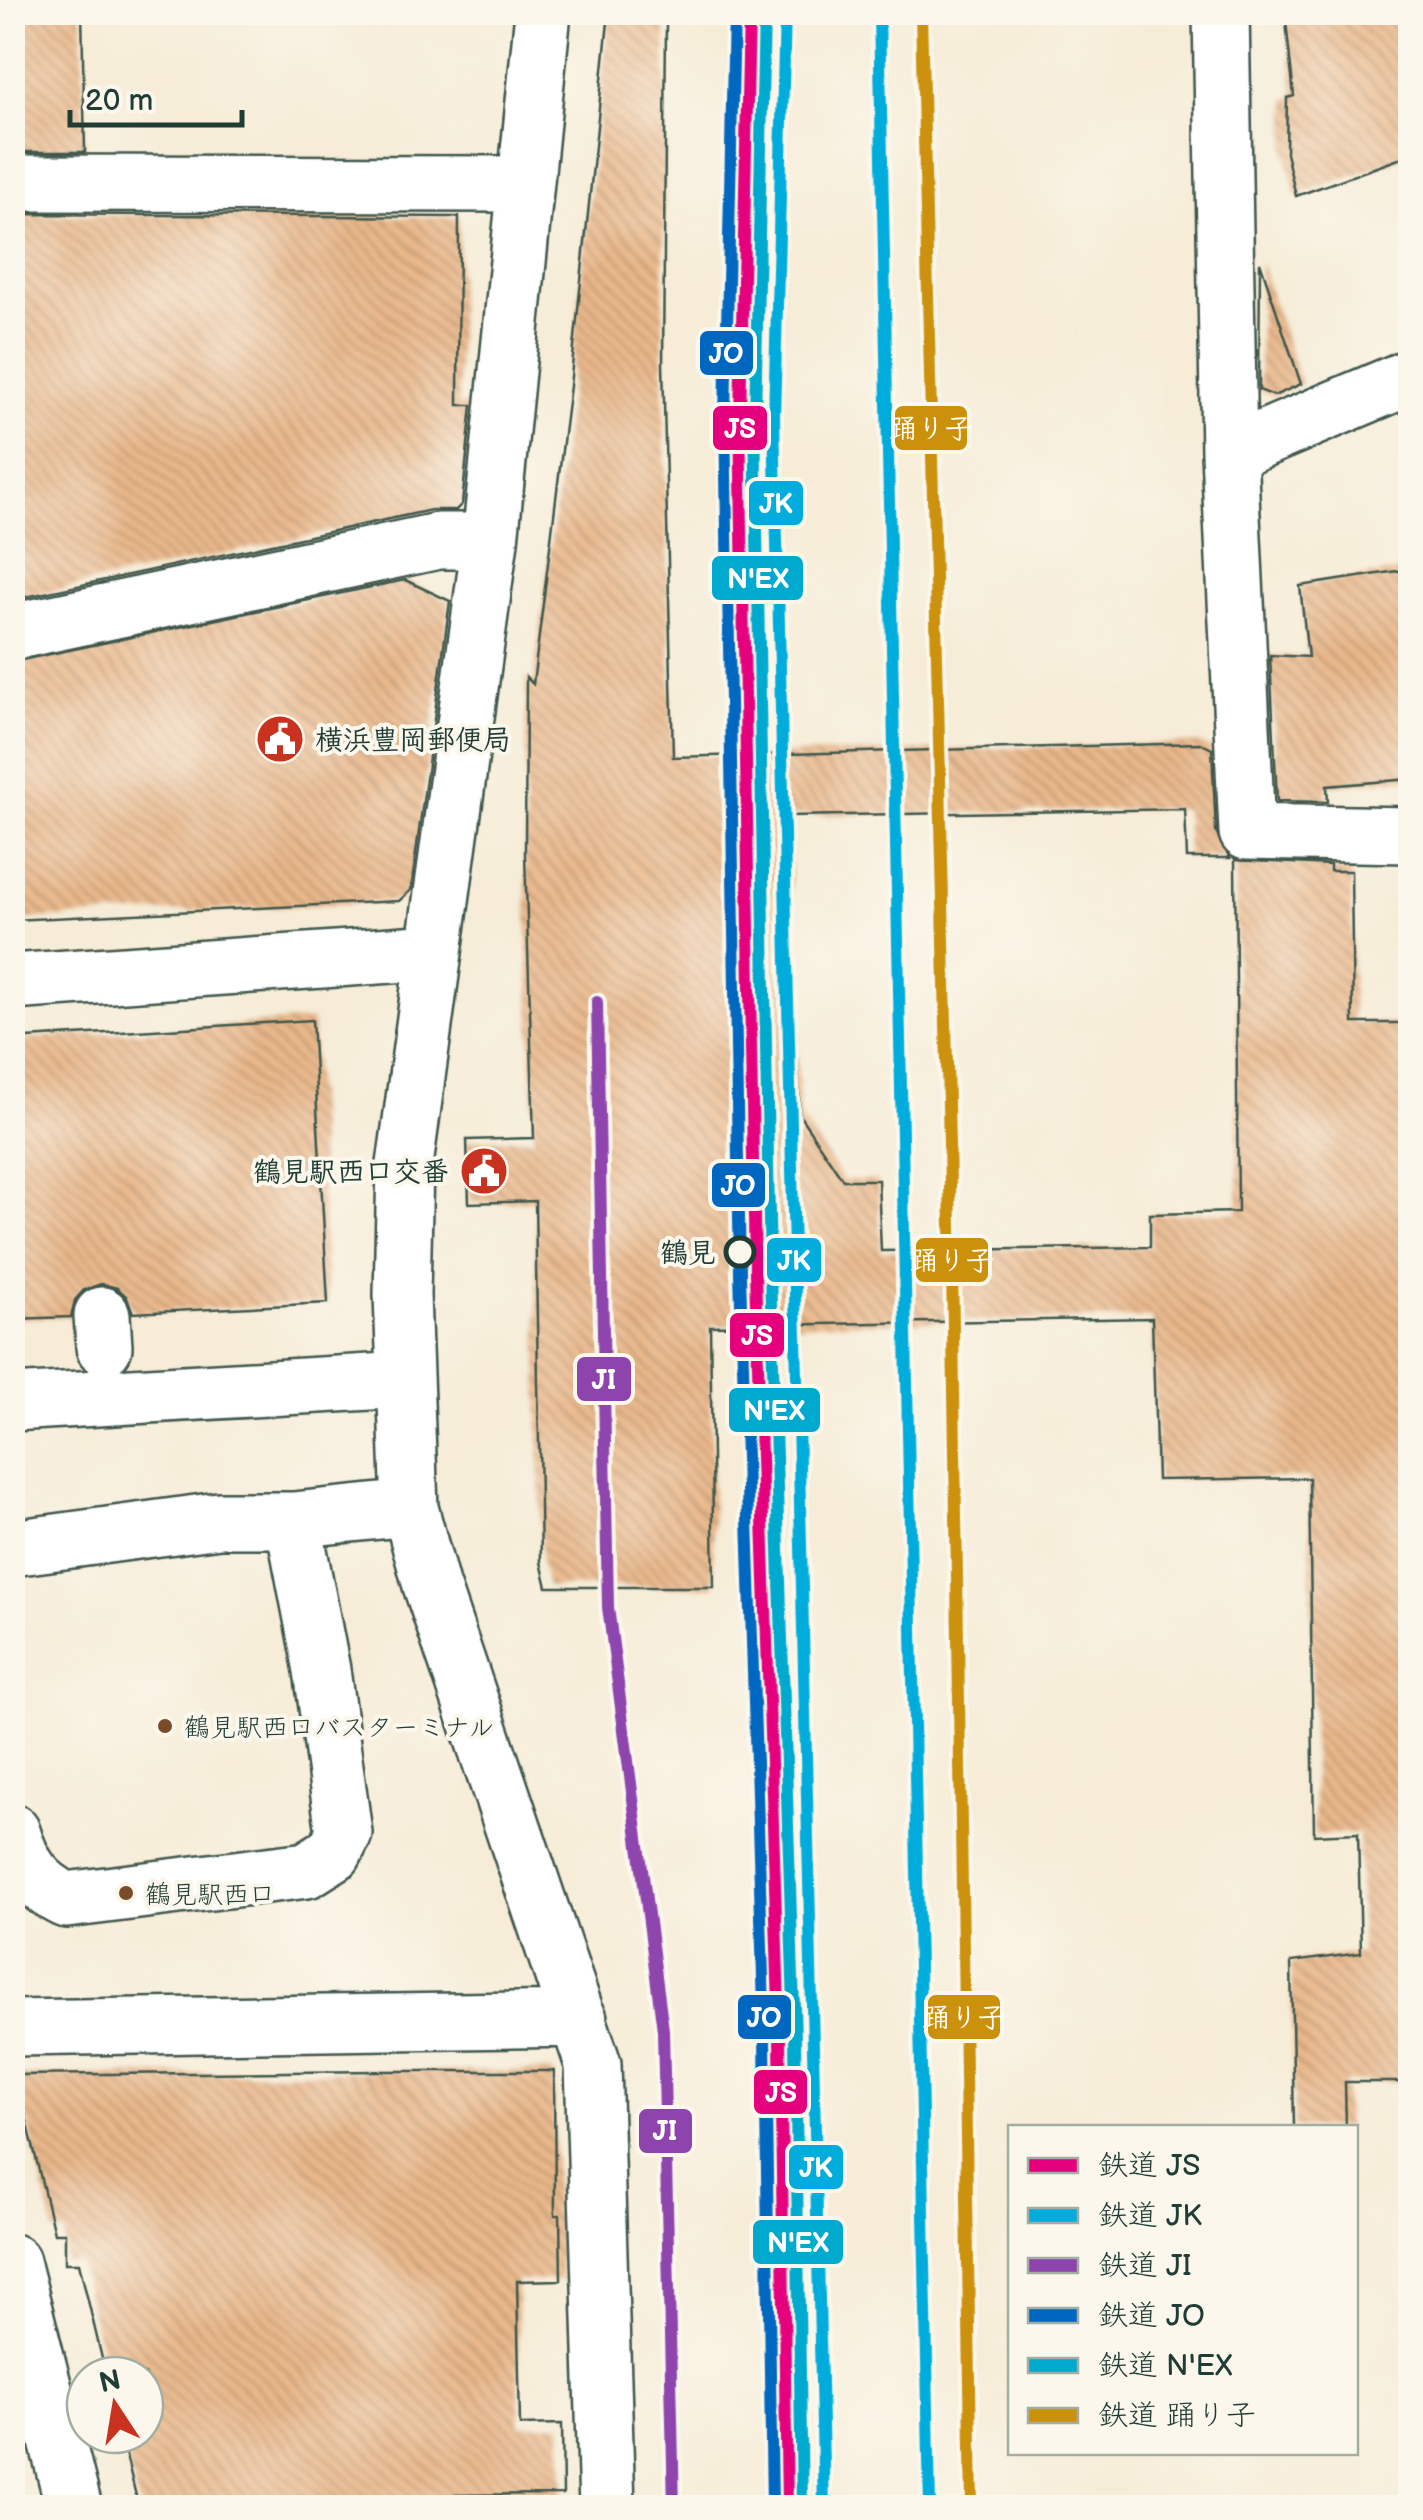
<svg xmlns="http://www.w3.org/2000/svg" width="1423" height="2520" font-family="'Balsamiq Sans','Klee One',sans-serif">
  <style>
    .building { fill: url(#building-back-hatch) }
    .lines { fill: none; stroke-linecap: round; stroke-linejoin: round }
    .minor-casing { stroke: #3f574c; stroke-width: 60 }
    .minor { stroke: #fff; stroke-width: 55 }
    .rail-1-casing { stroke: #fbf7ec; stroke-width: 20 }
    .rail-2-casing { stroke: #fbf7ec; stroke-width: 20 }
    .rail-3-casing { stroke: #fbf7ec; stroke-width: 20 }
    .rail-4-casing { stroke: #fbf7ec; stroke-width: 20 }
    .rail-5-casing { stroke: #fbf7ec; stroke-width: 20 }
    .rail-6-casing { stroke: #fbf7ec; stroke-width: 20 }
    .rail-1 { stroke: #e5007d; stroke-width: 12 }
    .rail-2 { stroke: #02acdc; stroke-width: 12 }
    .rail-3 { stroke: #8e44ad; stroke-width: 12 }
    .rail-4 { stroke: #0067c0; stroke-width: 12 }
    .rail-5 { stroke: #00a9ce; stroke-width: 12 }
    .rail-6 { stroke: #cc910a; stroke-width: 12 }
    .stop-dot { fill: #fbf7ec; stroke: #1f3d34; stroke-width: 5 }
    .bus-dot { fill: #7a4b2a; stroke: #fbf7ec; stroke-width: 4 }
    .labels { text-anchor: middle; stroke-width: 8; stroke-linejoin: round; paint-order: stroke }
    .bus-label { font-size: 26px; fill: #1f3d34; stroke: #fbf7ec; text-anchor: start }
    .poi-label { font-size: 28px; font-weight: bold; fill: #1f3d34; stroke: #fbf7ec; text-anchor: start }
    .stop-label { font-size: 28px; font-weight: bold; fill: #1f3d34; stroke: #fbf7ec; text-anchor: end }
    .line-badge { stroke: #fbf7ec; stroke-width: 4 }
    .badge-label { font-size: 28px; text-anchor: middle; font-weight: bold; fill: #fff }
  </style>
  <defs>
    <pattern id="building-back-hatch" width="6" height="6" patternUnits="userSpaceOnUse" patternTransform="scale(2.5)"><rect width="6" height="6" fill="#eab88b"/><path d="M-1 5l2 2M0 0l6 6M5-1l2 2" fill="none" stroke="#bd9772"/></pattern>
  </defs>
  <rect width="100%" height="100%" fill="#fbf7ec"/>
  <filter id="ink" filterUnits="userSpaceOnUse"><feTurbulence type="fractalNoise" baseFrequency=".01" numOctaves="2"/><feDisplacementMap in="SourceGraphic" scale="20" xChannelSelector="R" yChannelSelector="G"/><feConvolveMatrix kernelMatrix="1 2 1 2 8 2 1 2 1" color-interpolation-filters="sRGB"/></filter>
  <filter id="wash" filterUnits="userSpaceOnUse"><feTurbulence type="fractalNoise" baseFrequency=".0048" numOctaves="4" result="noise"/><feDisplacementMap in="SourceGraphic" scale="40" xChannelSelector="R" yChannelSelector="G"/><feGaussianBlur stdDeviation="2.25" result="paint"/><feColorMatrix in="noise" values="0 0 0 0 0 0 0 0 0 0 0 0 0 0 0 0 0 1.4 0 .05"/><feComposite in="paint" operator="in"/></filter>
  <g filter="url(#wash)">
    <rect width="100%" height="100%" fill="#f6ecd7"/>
    <g id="blocks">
      <!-- building -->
      <path class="building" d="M12,12H82L85,152H12Z
        M609,12L666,22L663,363L673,757L1200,743L1212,749L1216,833L1230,858H1187L1185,809L789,816L800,1116L843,1180H878L881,1251L1150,1247V1214L1238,1212L1235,860L1330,865V871H1351L1353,1023H1409L1410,2082H1345L1346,2128H1294L1291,1962L1361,1953L1358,1833L1314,1835L1309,1478L1157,1480L1152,1318L710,1326L714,1587H547L541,1562L535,1201L469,1203L467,1140L534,1138L525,854L526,677L533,684L570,386Z
        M1285,12H1410V155L1296,196L1286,153L1287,98L1294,96Z
        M14,214L459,217L458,405H472L462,504L456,510H431L12,600Z
        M1260,262L1301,384L1274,396L1259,390Z
        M1410,569V779L1327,786L1328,802L1277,801L1270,655L1308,657L1300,586Z
        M405,580L450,601L411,890L399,901L12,920V662Z
        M312,1020L328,1303L133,1313L127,1297L117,1288L101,1284L84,1290L75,1300L71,1317L12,1319V1039Z
        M377,2071H554L555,2215H560L561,2280L517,2281L520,2425L562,2424L563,2494L449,2495V2508H139L121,2435H145V2375H106L79,2263H65V2233H54L16,2075Z"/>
    </g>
  </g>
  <g filter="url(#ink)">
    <use href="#blocks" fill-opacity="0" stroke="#3f574c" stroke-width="2.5"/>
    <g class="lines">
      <!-- minor casing -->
      <g class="minor-casing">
        <path id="minor" d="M543,12L490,541L405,1165L402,1295L410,1508L431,1585L593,2064L607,2508
          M1221,12L1229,453L1247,832L1410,835
          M12,183L523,184
          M1229,453L1410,377
          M12,632L438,541H490
          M12,982L434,952
          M102,1315L104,1347
          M12,1403L405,1380
          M12,1548L219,1520H293L410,1508
          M12,1832C22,1865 35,1885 66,1900L307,1870L334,1853L344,1833L322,1670L293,1520
          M12,2028L579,2019
          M12,2262L74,2508"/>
      </g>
      <!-- minor -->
      <use href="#minor" class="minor"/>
      <!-- rail-1 casing -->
      <g class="rail-1-casing">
        <path id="rail-1" d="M749,12L740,417L755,1274L780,2039L787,2508"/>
      </g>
      <!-- rail-2 casing -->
      <g class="rail-2-casing">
        <path id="rail-2" d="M785,12L774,417L824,2508
          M879,12L930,2508"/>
      </g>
      <!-- rail-3 casing -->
      <g class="rail-3-casing">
        <path id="rail-3" d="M597,1002L608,1607L663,2030L674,2508"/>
      </g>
      <!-- rail-4 casing -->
      <g class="rail-4-casing">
        <path id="rail-4" d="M734,12L725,417L740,1274L765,2039L772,2508"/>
      </g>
      <!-- rail-5 casing -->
      <g class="rail-5-casing">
        <path id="rail-5" d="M764,12L755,417L770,1274L795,2039L802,2508"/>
      </g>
      <!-- rail-6 casing -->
      <g class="rail-6-casing">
        <path id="rail-6" d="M921,12L952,1266L972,2508"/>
      </g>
      <!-- rail-1 -->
      <use href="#rail-1" class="rail-1"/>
      <!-- rail-2 -->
      <use href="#rail-2" class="rail-2"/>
      <!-- rail-3 -->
      <use href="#rail-3" class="rail-3"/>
      <!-- rail-4 -->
      <use href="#rail-4" class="rail-4"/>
      <!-- rail-5 -->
      <use href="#rail-5" class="rail-5"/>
      <!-- rail-6 -->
      <use href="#rail-6" class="rail-6"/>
    </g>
  </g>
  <!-- icons -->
  <defs>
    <g id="civic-disc" transform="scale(2.5)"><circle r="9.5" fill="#c8321e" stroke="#fbf7ec"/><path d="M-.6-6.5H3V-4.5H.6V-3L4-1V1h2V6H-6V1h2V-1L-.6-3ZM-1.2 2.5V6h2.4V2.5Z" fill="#fff"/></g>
  </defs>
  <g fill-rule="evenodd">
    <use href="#civic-disc" x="280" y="739"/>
    <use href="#civic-disc" x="484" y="1171"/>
  </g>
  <!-- markers -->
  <circle class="stop-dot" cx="740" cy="1252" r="14"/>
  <g class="bus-dot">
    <circle cx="165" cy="1726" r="9"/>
    <circle cx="126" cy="1893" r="9"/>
  </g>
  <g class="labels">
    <!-- bus labels -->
    <g class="bus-label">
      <text x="184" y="1736">鶴見駅西口バスターミナル</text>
      <text x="145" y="1903">鶴見駅西口</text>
    </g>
    <!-- poi labels -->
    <g class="poi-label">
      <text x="315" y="749">横浜豊岡郵便局</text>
      <text x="449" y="1181" text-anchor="end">鶴見駅西口交番</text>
    </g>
    <!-- stop labels -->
    <g class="stop-label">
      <text x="716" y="1262">鶴見</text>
    </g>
  </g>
  <g class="line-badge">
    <rect x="698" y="329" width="57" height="48" rx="10" fill="#0067c0"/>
    <rect x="893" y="404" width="76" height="48" rx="10" fill="#cc910a"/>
    <rect x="711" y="404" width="58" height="48" rx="10" fill="#e5007d"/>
    <rect x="747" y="479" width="58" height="48" rx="10" fill="#02acdc"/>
    <rect x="710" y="554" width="95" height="48" rx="10" fill="#00a9ce"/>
    <rect x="710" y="1161" width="57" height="48" rx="10" fill="#0067c0"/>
    <rect x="914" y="1236" width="76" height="48" rx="10" fill="#cc910a"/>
    <rect x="765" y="1236" width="58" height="48" rx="10" fill="#02acdc"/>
    <rect x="728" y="1311" width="58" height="48" rx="10" fill="#e5007d"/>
    <rect x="575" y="1355" width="58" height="48" rx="10" fill="#8e44ad"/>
    <rect x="727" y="1386" width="95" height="48" rx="10" fill="#00a9ce"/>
    <rect x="736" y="1993" width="57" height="48" rx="10" fill="#0067c0"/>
    <rect x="926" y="1993" width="76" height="48" rx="10" fill="#cc910a"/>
    <rect x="752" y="2068" width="57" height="48" rx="10" fill="#e5007d"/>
    <rect x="637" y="2107" width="57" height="48" rx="10" fill="#8e44ad"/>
    <rect x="787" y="2143" width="58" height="48" rx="10" fill="#02acdc"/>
    <rect x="751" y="2218" width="94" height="48" rx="10" fill="#00a9ce"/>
  </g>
  <g class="badge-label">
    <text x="726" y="363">JO</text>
    <text x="931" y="438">踊り子</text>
    <text x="740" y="438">JS</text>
    <text x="776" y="513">JK</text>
    <text x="758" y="588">N'EX</text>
    <text x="738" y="1195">JO</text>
    <text x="952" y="1270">踊り子</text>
    <text x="794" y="1270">JK</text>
    <text x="757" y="1345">JS</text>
    <text x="604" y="1389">JI</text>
    <text x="774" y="1420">N'EX</text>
    <text x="764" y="2027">JO</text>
    <text x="964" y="2027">踊り子</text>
    <text x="781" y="2102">JS</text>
    <text x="665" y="2140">JI</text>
    <text x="816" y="2177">JK</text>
    <text x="798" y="2252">N'EX</text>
  </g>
  <!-- margin -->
  <rect width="1423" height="2520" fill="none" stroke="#fbf7ec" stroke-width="50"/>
  <!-- legend -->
  <rect x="1008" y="2125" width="350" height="330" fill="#fbf7ec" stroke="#a3ada2" stroke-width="2.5"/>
  <rect x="1028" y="2158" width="50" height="15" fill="#e5007d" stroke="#a3ada2" stroke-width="2.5"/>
  <text x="1098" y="2175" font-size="30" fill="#1f3d34">鉄道 JS</text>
  <rect x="1028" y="2208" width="50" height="15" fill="#02acdc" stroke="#a3ada2" stroke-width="2.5"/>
  <text x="1098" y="2225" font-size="30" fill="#1f3d34">鉄道 JK</text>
  <rect x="1028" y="2258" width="50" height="15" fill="#8e44ad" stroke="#a3ada2" stroke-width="2.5"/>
  <text x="1098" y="2275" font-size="30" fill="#1f3d34">鉄道 JI</text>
  <rect x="1028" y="2308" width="50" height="15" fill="#0067c0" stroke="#a3ada2" stroke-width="2.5"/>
  <text x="1098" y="2325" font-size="30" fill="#1f3d34">鉄道 JO</text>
  <rect x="1028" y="2358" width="50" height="15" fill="#00a9ce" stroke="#a3ada2" stroke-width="2.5"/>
  <text x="1098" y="2375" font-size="30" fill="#1f3d34">鉄道 N'EX</text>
  <rect x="1028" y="2408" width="50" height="15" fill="#cc910a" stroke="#a3ada2" stroke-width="2.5"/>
  <text x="1098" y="2425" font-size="30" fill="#1f3d34">鉄道 踊り子</text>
  <!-- north arrow -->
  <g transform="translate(115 2405) rotate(348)"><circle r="48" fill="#fbf7ec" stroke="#a3ada2" stroke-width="2.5"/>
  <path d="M0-8L18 38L0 25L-18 38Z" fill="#c8321e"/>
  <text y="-15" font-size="28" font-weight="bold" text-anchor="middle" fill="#1f3d34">N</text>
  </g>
  <!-- scale -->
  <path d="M70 110v15h172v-15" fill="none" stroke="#1f3d34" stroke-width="5"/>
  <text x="85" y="110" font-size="30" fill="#1f3d34" stroke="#fbf7ec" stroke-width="8" paint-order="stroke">20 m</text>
</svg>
